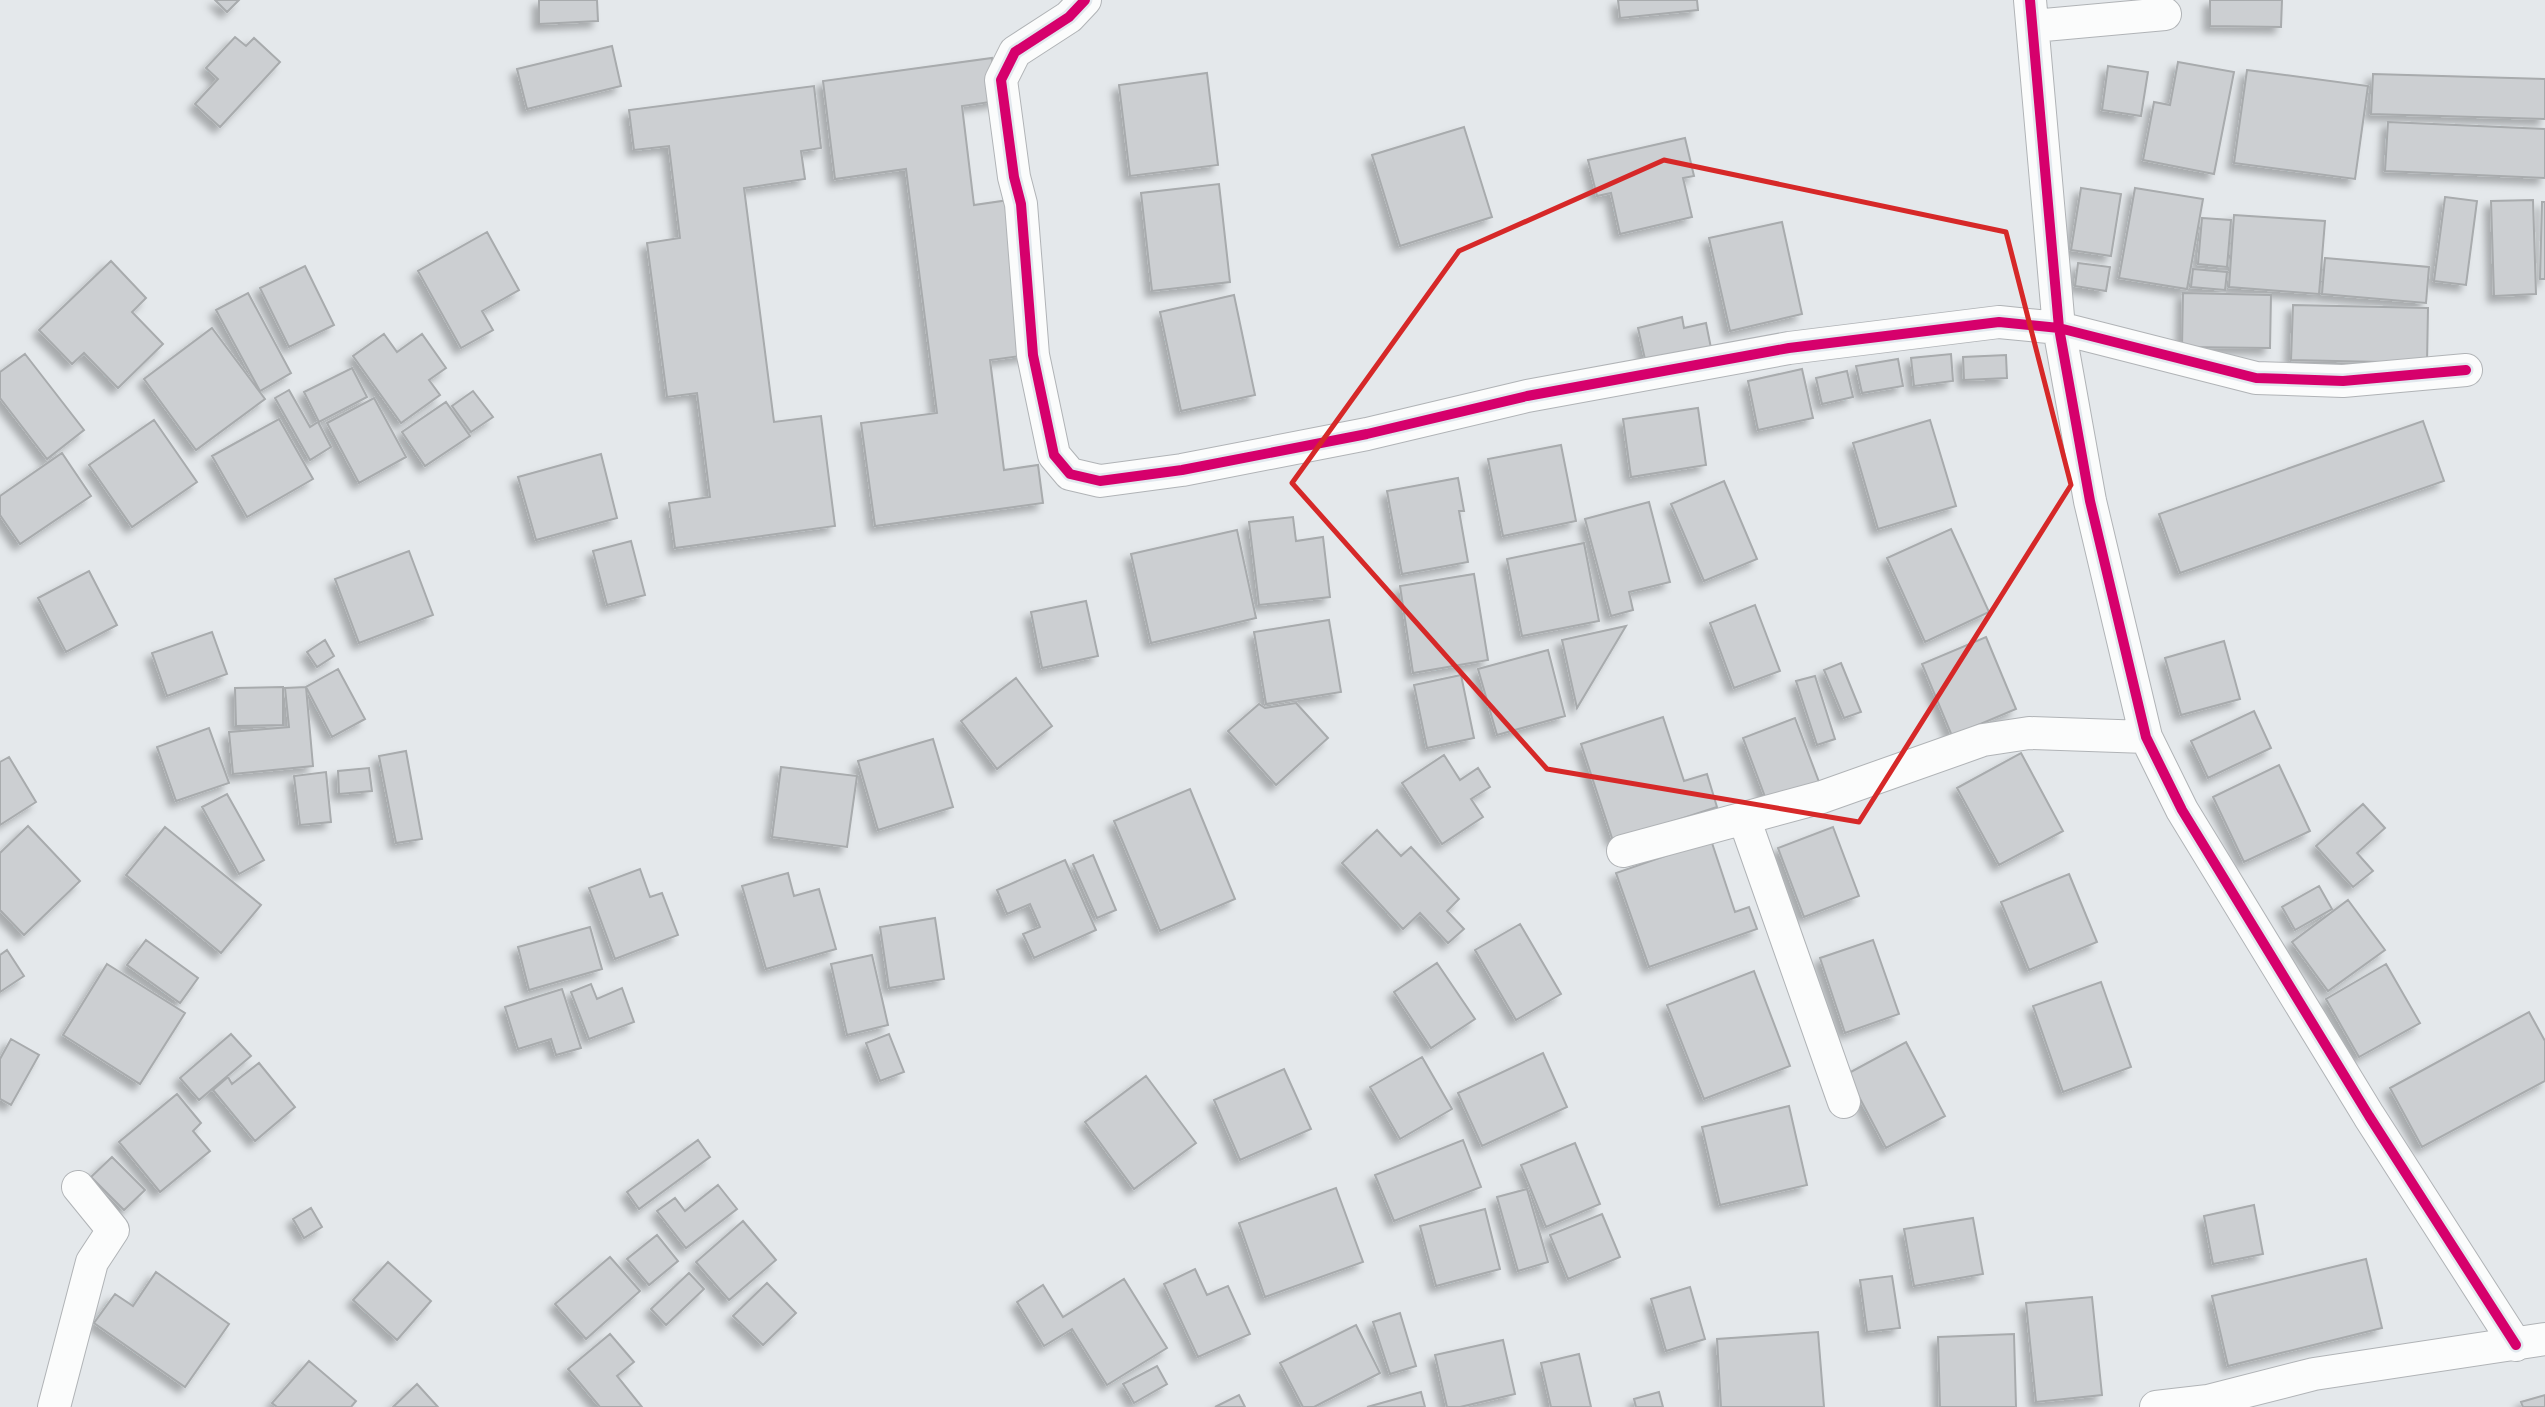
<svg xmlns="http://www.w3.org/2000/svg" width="2545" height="1407" font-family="Manrope,sans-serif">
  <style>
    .building { fill: #cccfd2; stroke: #a8abad; stroke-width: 2; filter: url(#shadow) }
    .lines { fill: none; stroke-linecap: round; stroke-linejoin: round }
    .minor-casing { stroke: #b0b3b6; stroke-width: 34 }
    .minor { stroke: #fbfcfc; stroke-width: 32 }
    .cycleway-casing { stroke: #e1e8ee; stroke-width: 15 }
    .cycleway { stroke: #d6006c; stroke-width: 10 }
    .marked { fill: none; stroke: #d62828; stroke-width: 5; stroke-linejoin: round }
  </style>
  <defs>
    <filter id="shadow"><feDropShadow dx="-6" dy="6" stdDeviation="3.5" flood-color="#0004"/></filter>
  </defs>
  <rect width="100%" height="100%" fill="#e4e8eb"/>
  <!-- building -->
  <path class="building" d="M215,0H239L227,12Z
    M539,0H597L598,21L539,24Z
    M1618,0H1697L1698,10L1620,18Z
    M2210,0H2282L2281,27L2210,26Z
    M235,37L246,46L254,38L280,62L220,127L195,104L218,79L206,68Z
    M612,46L621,86L527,109L517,69Z
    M992,58L997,101L962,106L974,205L1009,200L1028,355L990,360L1004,470L1038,465L1043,503L875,526L861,423L937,413L906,169L835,179L823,81Z
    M2178,62L2234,72L2214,174L2143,160L2154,102L2170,105Z
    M2108,66L2148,72L2141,116L2102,110Z
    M2247,70L2368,86L2355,179L2234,163Z
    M1207,73L1218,165L1130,176L1119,85Z
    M2373,74L2545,79V119L2371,114Z
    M814,86L821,148L801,151L805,179L744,188L774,422L821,416L835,526L675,548L669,503L710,497L697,393L667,397L647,243L680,238L669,146L634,150L629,110Z
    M2388,122L2545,129V178L2385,171Z
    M1464,127L1492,217L1400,246L1372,155Z
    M1685,138L1694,176L1683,178L1692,217L1620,234L1611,193L1597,196L1588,160Z
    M1219,184L1230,282L1152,291L1141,193Z
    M2081,188L2121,194L2111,256L2071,250Z
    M2135,188L2203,199L2187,289L2119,278Z
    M2445,197L2477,201L2466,285L2434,281Z
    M2533,200L2536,294L2494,296L2491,201Z
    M2542,202H2545V279H2540Z
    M2234,215L2325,221L2319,294L2229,287Z
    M2202,218L2231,220L2227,267L2198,264Z
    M1782,222L1802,314L1730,331L1709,238Z
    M487,232L519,290L482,311L493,330L461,348L418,271Z
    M2325,258L2429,267L2426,303L2322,294Z
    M111,261L146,298L132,312L163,344L118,388L84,353L72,364L39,330Z
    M2078,263L2110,267L2106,291L2075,286Z
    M305,266L334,325L289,347L260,288Z
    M2193,269L2227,272L2225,290L2191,287Z
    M248,293L291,373L260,391L216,310Z
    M2183,293L2271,295L2270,348L2182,347Z
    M1234,295L1255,395L1181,411L1160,312Z
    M2293,305L2428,308L2427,363L2291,360Z
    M1682,317L1684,328L1706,323L1712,353L1647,368L1638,328Z
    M212,328L265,399L196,450L144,379Z
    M384,334L397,352L422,334L446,368L429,380L440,395L401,423L353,356Z
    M25,354L84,430L47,459L0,398V372Z
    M1951,354L1953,381L1914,386L1911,358Z
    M2006,355L2007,378L1964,380L1963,357Z
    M1898,359L1903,386L1862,393L1856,366Z
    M352,368L367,397L319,422L304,392Z
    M1802,369L1813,418L1758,430L1748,381Z
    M1847,371L1853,397L1822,404L1816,378Z
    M289,390L310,427L318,422L331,447L310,460L275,398Z
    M473,391L493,417L471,432L452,406Z
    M374,398L406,457L359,483L327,423Z
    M446,402L470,436L425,466L402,432Z
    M1698,408L1706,465L1631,477L1623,419Z
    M279,419L313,479L247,517L212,456Z
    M154,420L197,482L132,527L89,465Z
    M1930,420L1956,506L1878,529L1853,443Z
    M2423,421L2444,481L2180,573L2159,514Z
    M1561,445L1576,521L1503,536L1488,459Z
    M62,453L91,496L20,544L0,515V496Z
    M601,454L617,518L536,540L518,477Z
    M1458,478L1464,511H1459L1468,562L1402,574L1387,491Z
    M1724,481L1757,559L1704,581L1671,504Z
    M1649,502L1670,582L1629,592L1633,610L1611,616L1585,519Z
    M1293,517L1296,541L1323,537L1330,597L1259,605L1249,522Z
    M1951,529L1989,612L1925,642L1887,558Z
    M1237,530L1256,618L1151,643L1131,554Z
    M631,541L645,595L607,605L593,551Z
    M1584,543L1599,621L1522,636L1507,559Z
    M409,551L433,615L359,643L335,579Z
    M89,571L117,625L66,652L38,598Z
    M1474,574L1488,660L1413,673L1400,586Z
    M1086,601L1098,656L1042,668L1031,612Z
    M1755,605L1780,671L1734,688L1710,623Z
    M1329,620L1341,692L1266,704L1254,632Z
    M1626,626L1577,708L1562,640Z
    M212,632L227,674L167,696L152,653Z
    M1986,637L2016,709L1952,736L1922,664Z
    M325,640L334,656L317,667L307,652Z
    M2224,641L2240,699L2181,715L2165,658Z
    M1548,650L1565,716L1497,735L1478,669Z
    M1841,663L1861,712L1844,718L1824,670Z
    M338,669L365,719L332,737L306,687Z
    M1461,675L1474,738L1427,748L1414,685Z
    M1815,676L1835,739L1817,745L1796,681Z
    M1016,678L1052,726L997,769L961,721Z
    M283,687V725L236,726L235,688Z
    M306,687L313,766L233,774L229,732L289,727L285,688Z
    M1296,703L1328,738L1276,785L1228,731L1259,704L1265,708Z
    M2254,711L2271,748L2208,778L2191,741Z
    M1663,717L1684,781L1707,774L1717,807L1613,841L1581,744Z
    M1795,718L1819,782L1767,802L1743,738Z
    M209,728L229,783L176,801L157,747Z
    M933,739L953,807L878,830L858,761Z
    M406,751L422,839L396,843L379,756Z
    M2021,753L2063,831L1999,865L1957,788Z
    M1444,755L1460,780L1478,768L1490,787L1471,799L1483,817L1442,844L1402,783Z
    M9,757L36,802L0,825V762Z
    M2279,765L2310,831L2244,862L2213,797Z
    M781,767L857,776L847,847L772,837Z
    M369,768L372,791L339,794L338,771Z
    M326,772L331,822L300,825L294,776Z
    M1190,789L1235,899L1160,931L1114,821Z
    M227,794L264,860L239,874L202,807Z
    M2363,804L2385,828L2357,853L2373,871L2353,887L2316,846Z
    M28,826L80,881L24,935L0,910V853Z
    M165,827L261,905L221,953L126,875Z
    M1833,827L1859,896L1804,917L1778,848Z
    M1377,830L1401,856L1411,847L1459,899L1447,911L1464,929L1448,943L1420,913L1403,929L1342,863Z
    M1711,840L1735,912L1749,907L1757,929L1649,967L1616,873Z
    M1093,855L1116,910L1097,918L1073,864Z
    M1065,860L1096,930L1034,958L1023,934L1040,927L1030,904L1007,914L997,890Z
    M640,869L650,897L662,893L678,935L615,959L589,888Z
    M788,873L794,896L819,889L836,949L766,969L742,886Z
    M2069,874L2097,942L2029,970L2001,902Z
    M2319,886L2332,909L2295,930L2282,907Z
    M2348,900L2385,950L2328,991L2292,942Z
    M935,918L944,979L889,988L880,927Z
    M1520,924L1561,994L1516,1020L1475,950Z
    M590,927L602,969L529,990L518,947Z
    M146,940L198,978L180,1003L127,965Z
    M1873,940L1899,1014L1845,1033L1820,958Z
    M7,950L24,976L0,992V955Z
    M872,955L888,1025L847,1035L831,964Z
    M1437,963L1475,1019L1431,1048L1394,992Z
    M107,964L185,1013L140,1084L63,1035Z
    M2386,964L2420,1023L2359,1057L2326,999Z
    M1754,971L1790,1066L1704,1099L1667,1005Z
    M2101,982L2131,1067L2063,1092L2033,1006Z
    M591,984L597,999L622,988L634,1022L589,1039L571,992Z
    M562,989L581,1048L556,1055L551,1039L518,1049L505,1007Z
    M2529,1012L2545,1041V1081L2422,1147L2390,1088Z
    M231,1034L251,1056L199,1100L180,1078Z
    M889,1034L904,1072L880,1081L866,1043Z
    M11,1039L39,1055L11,1105L0,1099V1059Z
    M1906,1042L1945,1116L1886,1148L1847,1074Z
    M1543,1053L1567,1107L1482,1146L1458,1093Z
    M1422,1057L1452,1109L1400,1139L1370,1087Z
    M259,1063L295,1107L255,1141L213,1090L228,1077L232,1084Z
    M1284,1069L1311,1129L1240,1160L1214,1100Z
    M1146,1076L1196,1143L1134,1189L1085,1122Z
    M177,1094L201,1123L193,1131L210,1151L160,1192L119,1142Z
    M1789,1106L1807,1185L1720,1205L1702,1127Z
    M698,1140L710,1157L639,1209L627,1192Z
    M1463,1140L1481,1187L1394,1221L1375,1175Z
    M1575,1143L1600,1204L1546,1227L1521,1165Z
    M112,1157L145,1190L124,1210L91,1177Z
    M718,1185L737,1209L686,1248L657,1211L675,1198L685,1211Z
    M1336,1188L1363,1262L1265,1297L1239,1223Z
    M1527,1189L1548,1262L1518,1271L1497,1197Z
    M2254,1205L2263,1254L2213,1264L2204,1216Z
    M311,1208L322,1227L304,1238L293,1219Z
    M1485,1209L1500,1269L1436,1286L1420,1226Z
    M1602,1214L1620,1257L1568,1279L1550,1235Z
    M1973,1218L1983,1274L1914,1286L1904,1229Z
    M743,1221L776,1260L729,1300L696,1262Z
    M657,1235L678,1261L649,1285L627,1259Z
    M610,1257L640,1291L586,1339L555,1304Z
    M2366,1259L2382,1328L2228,1366L2212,1296Z
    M388,1262L431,1301L397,1340L353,1300Z
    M1195,1269L1207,1295L1228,1286L1250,1334L1198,1357L1164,1284Z
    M156,1272L229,1324L185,1387L94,1323L115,1294L133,1306Z
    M689,1273L704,1289L666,1325L651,1309Z
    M1892,1276L1900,1328L1867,1332L1860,1280Z
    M1124,1279L1167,1348L1107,1385L1072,1329L1044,1346L1017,1302L1043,1285L1063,1317Z
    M767,1283L796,1313L763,1345L733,1316Z
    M1690,1287L1705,1339L1666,1351L1651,1299Z
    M2092,1297L2102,1395L2036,1402L2026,1303Z
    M1400,1313L1416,1366L1390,1374L1373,1322Z
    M1356,1325L1380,1373L1314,1407H1303L1280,1363Z
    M1818,1332L1824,1407H1721L1717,1339Z
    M610,1334L634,1362L617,1376L642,1407H600L568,1369Z
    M2014,1334L2016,1407H1940L1938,1337Z
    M1503,1340L1515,1394L1460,1407H1447L1435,1355Z
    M1579,1354L1591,1407H1551L1541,1363Z
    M309,1361L356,1401L351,1407H277L272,1403Z
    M1157,1366L1167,1384L1134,1403L1123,1384Z
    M417,1384L438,1407H393Z
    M1421,1392L1425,1407H1367Z
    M1659,1392L1663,1407H1636L1634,1399Z
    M1239,1395L1245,1407H1215Z
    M2545,1395V1407H2523L2521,1402Z"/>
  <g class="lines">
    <!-- minor casing -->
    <g class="minor-casing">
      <path id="minor" d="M1085,0L1069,17L1015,52L1001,80L1014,177L1021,204L1033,355L1054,455L1070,474L1100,481L1182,470L1367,434L1527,396L1789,348L1999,322L2059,328L2256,378L2343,381L2466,370
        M2030,0L2059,328L2090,501L2146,737L2182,810L2369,1116L2516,1345
        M2033,26L2165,14
        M1744,818L1844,1102
        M1623,851L1822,797L1983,740L2029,733L2146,737
        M54,1407L92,1262L113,1230L78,1187
        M2156,1407L2208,1401L2314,1374L2545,1339"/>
    </g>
    <!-- minor -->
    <use href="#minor" class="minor"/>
    <!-- cycleway casing -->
    <g class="cycleway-casing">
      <path id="cycleway" d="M1085,0L1069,17L1015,52L1001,80L1014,177L1021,204L1033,355L1054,455L1070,474L1100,481L1182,470L1367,434L1527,396L1789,348L1999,322L2059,328L2256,378L2343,381L2466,370
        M2030,0L2059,328L2090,501L2146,737L2182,810L2369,1116L2516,1345"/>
    </g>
    <!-- cycleway -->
    <use href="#cycleway" class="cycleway"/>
  </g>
  <!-- marked area -->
  <path class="marked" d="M1664,160L2006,232L2071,485L1859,822L1547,769L1292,483L1459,251Z"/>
</svg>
